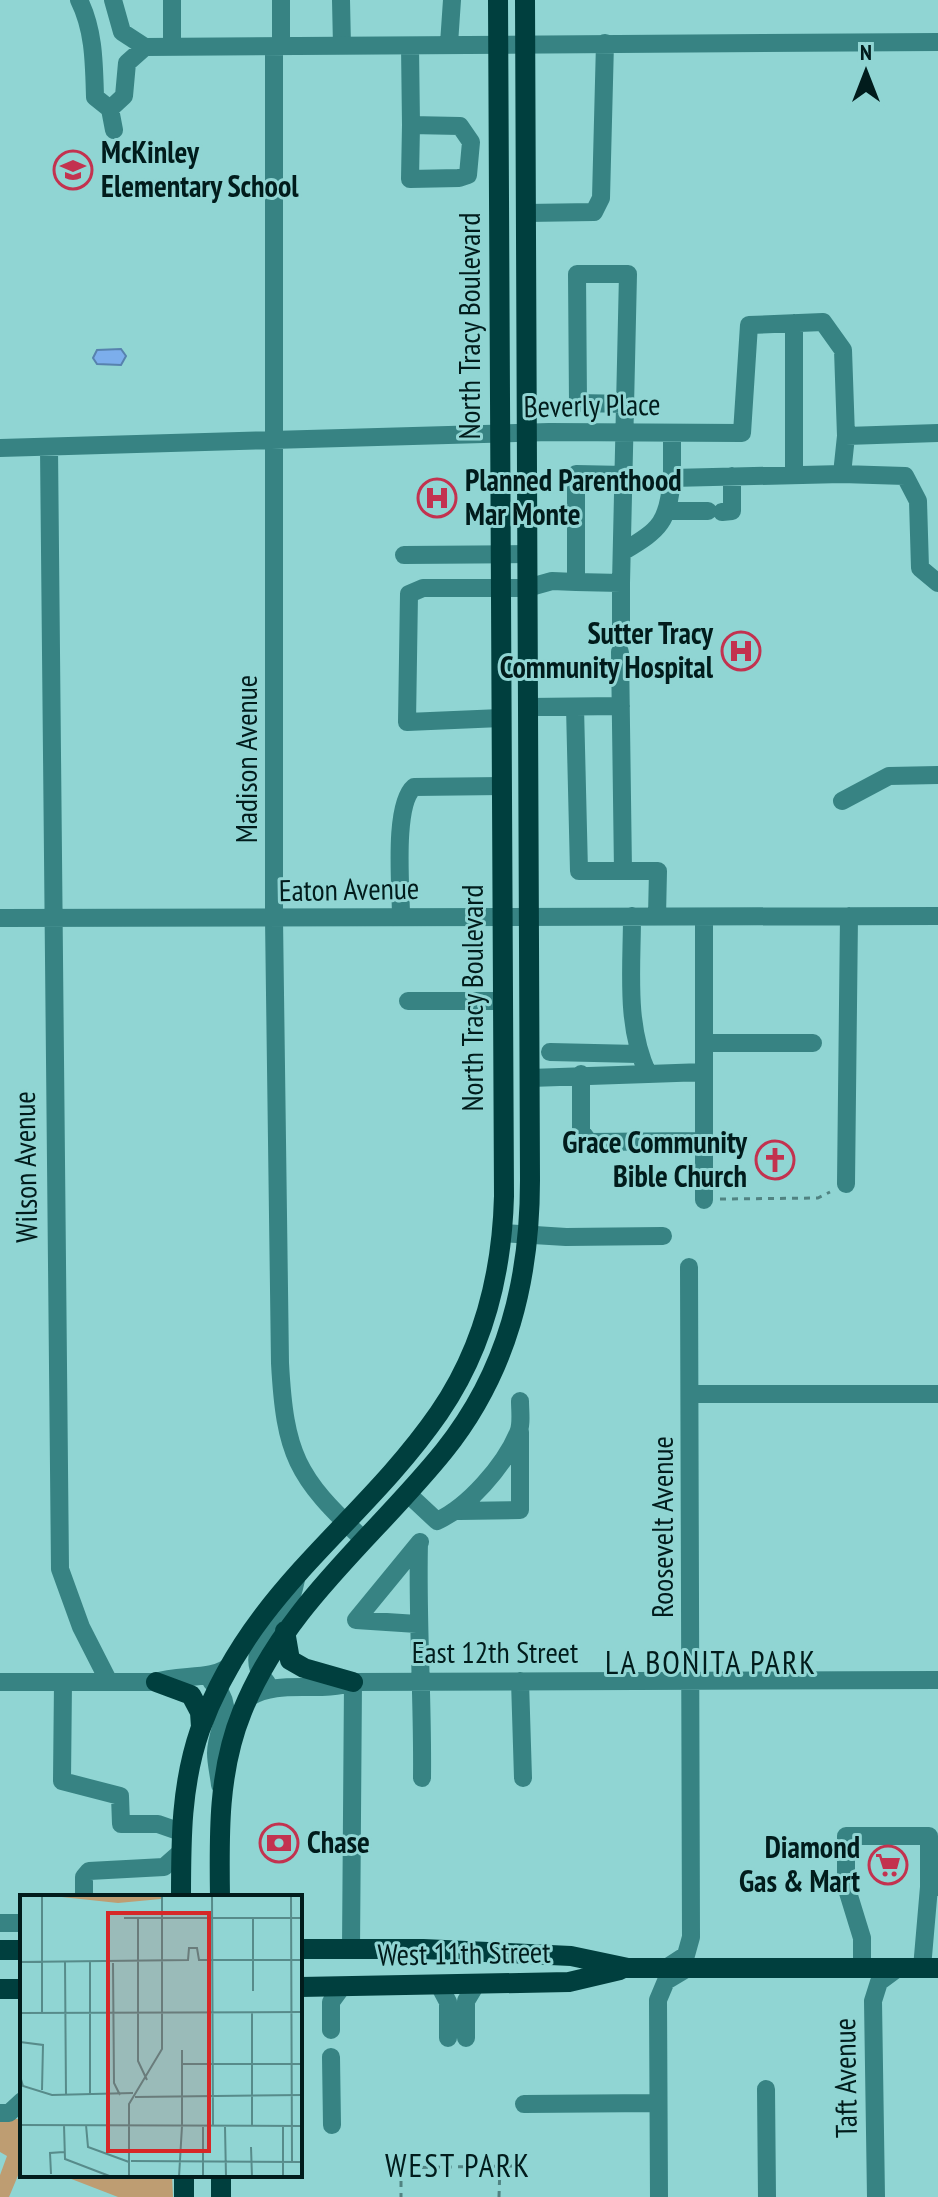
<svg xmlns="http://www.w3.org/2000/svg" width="938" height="2197" font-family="'PT Sans Narrow',sans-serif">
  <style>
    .green { fill: #be9d72 }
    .water { fill: #7caeec; stroke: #5782ae; stroke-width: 2 }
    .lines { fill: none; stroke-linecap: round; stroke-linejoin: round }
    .path { stroke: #518382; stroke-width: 3; stroke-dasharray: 6 6; stroke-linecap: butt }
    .minor { stroke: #378383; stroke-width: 18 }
    .major { stroke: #003f3e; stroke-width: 20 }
    .labels { text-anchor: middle; stroke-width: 6; stroke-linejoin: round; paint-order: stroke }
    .poi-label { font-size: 30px; font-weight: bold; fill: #011c1c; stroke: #90d5d3; text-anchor: start }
    .street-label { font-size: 30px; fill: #011c1c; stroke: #90d5d3 }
    .neighbourhood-label { font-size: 32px; letter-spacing: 2px; fill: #011c1c; stroke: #90d5d3 }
    .inset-road { fill: none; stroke: #578b8a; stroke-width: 2 }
    .view { fill: #d62828; fill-opacity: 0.15; stroke: #d62828; stroke-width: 4 }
    .inset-edge { fill: none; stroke: #011c1c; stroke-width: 4 }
  </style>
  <rect width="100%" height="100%" fill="#90d5d3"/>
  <!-- green -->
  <path class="green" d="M0,2119H22V2166L9,2197H0V2175L7,2156L0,2152Z
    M61,2175H172L173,2197H118Z"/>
  <!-- water -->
  <path class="water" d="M121,349L126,356L121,365L97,364L93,358L97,350Z"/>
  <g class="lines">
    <!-- path -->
    <path class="path" d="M720,1199L818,1198L830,1192
      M386,2168L512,2166
      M401,2169V2197
      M499,2197L500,2166"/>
    <!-- minor -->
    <path class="minor" d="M79,0C94,30 94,63 95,97L110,109L114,130
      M113,0L122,32L145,47
      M341,0L342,46
      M449,44L452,0
      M274,46V919L280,1363C285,1454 296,1477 363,1539
      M281,46V0
      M410,46L411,125L460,126L471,142L468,175L459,178L410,179L411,125
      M145,47L938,42
      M172,47V0
      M110,109L124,96L127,63L145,47
      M526,213L594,212L601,198L605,43
      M794,323V475
      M672,434V478
      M0,448L549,432L742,433L749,325L823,322L843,350L846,436L938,433
      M49,448L60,1569L81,1627L109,1682
      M842,474L905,476L918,501L920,568L938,583
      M625,475L576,474V582L621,583L628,274H577L578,403L628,404
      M669,511H708
      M722,512L732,511V476
      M624,551C661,529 668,522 672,478L842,474L846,436
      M404,555L527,554
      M621,630V583
      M620,652L623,871H658L657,916
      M528,707L621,706
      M575,707L579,871H623
      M501,718L407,722L409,594L423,588H527L552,581L576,582
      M842,801L889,776L938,775
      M632,916C632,969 625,1025 648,1074L704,1072
      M401,917C401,888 393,805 414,787L502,786
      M0,918L938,916
      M408,1001H503
      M704,1043H813
      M550,1052L638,1054
      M581,1074V1131L589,1142L703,1141
      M530,1078L648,1074
      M846,1184L849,916
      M704,1200V917
      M502,1233L566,1237L663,1236
      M691,1394H938
      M407,1493L437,1521C468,1507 504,1466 518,1433C522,1425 520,1411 520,1401
      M459,1511L520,1510V1432
      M419,1543C417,1621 423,1699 422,1778
      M417,1624L356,1620L420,1542
      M211,1681C239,1710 217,1721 216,1753C216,1763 219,1775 220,1785
      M520,1681L523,1778
      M0,1682H156C180,1673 213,1682 232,1664
      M63,1682L62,1781L120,1796L121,1824H158L181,1832
      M267,1683C240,1652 276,1627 290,1600C294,1592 295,1583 297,1575
      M248,1698C279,1678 319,1694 353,1682L938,1680
      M84,1897V1877L89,1871L164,1867L181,1852
      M0,1923H22
      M351,1949L353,1682
      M666,1968L686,1955L691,1937L689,1267
      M862,1968V1938L846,1886V1836H929V1887
      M922,1968L929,1887H938
      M440,1987L448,2002V2038
      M331,2030V2002L342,1987
      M466,2038V2001L475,1986
      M331,2057L332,2125
      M766,2089L767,2197
      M524,2104L658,2103
      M0,2113H9L22,2101
      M659,2197L658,2000L666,1981L686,1969
      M876,2197L873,2001L879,1982L898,1968"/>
    <!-- major -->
    <path class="major" d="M285,1631L290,1660L304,1668L353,1682
      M156,1682L191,1695L200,1712L201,1727
      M181,1897C181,1839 181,1785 200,1730C251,1589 360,1527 439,1413C483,1349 502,1274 504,1196L498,0
      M220,1897C219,1834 218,1771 242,1712C285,1605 374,1538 444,1451C508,1371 530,1279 530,1180L525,0
      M300,1949H423L571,1956L628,1968H938
      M0,1950H22
      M300,1987L569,1982L620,1970
      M0,1989H22
      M184,2175V2197
      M221,2175V2197"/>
  </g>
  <!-- icons -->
  <defs>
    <g id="school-ring" transform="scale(2)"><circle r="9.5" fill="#90d5d3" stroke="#c3324f" stroke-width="1.5"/><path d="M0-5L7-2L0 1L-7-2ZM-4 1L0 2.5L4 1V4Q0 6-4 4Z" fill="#c3324f"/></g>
    <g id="hospital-ring" transform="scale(2)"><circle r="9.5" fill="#90d5d3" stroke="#c3324f" stroke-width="1.5"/><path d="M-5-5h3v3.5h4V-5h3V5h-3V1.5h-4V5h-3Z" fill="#c3324f"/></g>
    <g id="church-ring" transform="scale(2)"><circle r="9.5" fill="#90d5d3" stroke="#c3324f" stroke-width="1.5"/><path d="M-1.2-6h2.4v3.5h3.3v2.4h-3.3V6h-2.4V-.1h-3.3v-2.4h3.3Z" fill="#c3324f"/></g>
    <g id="bank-ring" transform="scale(2)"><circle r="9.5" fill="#90d5d3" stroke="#c3324f" stroke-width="1.5"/><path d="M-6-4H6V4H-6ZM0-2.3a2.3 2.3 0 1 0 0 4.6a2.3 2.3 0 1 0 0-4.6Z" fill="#c3324f"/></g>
    <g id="supermarket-ring" transform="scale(2)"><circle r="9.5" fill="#90d5d3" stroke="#c3324f" stroke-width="1.5"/><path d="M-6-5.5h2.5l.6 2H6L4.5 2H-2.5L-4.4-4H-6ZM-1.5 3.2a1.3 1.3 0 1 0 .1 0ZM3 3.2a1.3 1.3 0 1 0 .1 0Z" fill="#c3324f"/></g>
  </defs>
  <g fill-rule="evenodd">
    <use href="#school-ring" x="73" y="170"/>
    <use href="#hospital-ring" x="437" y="498"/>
    <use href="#hospital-ring" x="741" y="651"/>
    <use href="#church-ring" x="775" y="1160"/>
    <use href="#bank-ring" x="279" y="1843"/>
    <use href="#supermarket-ring" x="888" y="1865"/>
  </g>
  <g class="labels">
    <!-- poi labels -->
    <g class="poi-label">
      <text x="101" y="163">McKinley<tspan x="101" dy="34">Elementary School</tspan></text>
      <text x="465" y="491">Planned Parenthood<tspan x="465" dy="34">Mar Monte</tspan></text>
      <text x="713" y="644" text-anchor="end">Sutter Tracy<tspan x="713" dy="34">Community Hospital</tspan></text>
      <text x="747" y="1153" text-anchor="end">Grace Community<tspan x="747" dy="34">Bible Church</tspan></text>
      <text x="307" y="1853">Chase</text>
      <text x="860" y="1858" text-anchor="end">Diamond<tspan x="860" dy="34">Gas &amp; Mart</tspan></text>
    </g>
    <!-- street labels -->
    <g class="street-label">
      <text transform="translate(470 326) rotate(-90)" y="10">North Tracy Boulevard</text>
      <text transform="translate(592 406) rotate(-1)" y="10">Beverly Place</text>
      <text transform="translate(247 759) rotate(-90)" y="10">Madison Avenue</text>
      <text transform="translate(349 890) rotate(-1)" y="10">Eaton Avenue</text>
      <text transform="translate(473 998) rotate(-90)" y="10">North Tracy Boulevard</text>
      <text transform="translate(26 1167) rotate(-91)" y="10">Wilson Avenue</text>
      <text transform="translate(663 1527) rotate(-90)" y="10">Roosevelt Avenue</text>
      <text x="495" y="1663">East 12th Street</text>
      <text transform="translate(464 1954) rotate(-1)" y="10">West 11th Street</text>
      <text transform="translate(846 2078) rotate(-91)" y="10">Taft Avenue</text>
    </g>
    <!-- neighbourhood labels -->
    <g class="neighbourhood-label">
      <text x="711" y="1674">LA BONITA PARK</text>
      <text x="458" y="2177">WEST PARK</text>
    </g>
  </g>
  <!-- overview -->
  <g transform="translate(20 1895)">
    <rect width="282" height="282" fill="#90d5d3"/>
    <path d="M23,0H141V4L98,8Z" fill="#be9d72"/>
    <path class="inset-road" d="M22,0V118M192,0L193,231M271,0L272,267M104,23H282M118,23V166L127,185M233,23V96M45,67L46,200M70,67V200M93,68L94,188L100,200M0,118L282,117M0,147V67L168,65L169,53H177L179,65H282M0,147L23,150L22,195M163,169H282M0,181L3,191L32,200L113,198M115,202L282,200M0,230L282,231M44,230L45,264L92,282M66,230L68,252L109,267M162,230V155M232,231V117M205,232L206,282M263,232V282M231,252L232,282M111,266L282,267M31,279L30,258L44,257M109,282V209L142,154V0M159,282L162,231M183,282V232"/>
    <path class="view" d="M88,18H189V256H88Z"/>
    <rect width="282" height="282" class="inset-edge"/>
  </g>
  <!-- north arrow -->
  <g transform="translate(866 72)" stroke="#90d5d3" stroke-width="6" paint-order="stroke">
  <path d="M0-6L14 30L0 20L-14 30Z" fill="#011c1c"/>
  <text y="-12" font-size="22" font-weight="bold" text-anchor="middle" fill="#011c1c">N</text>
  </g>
</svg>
